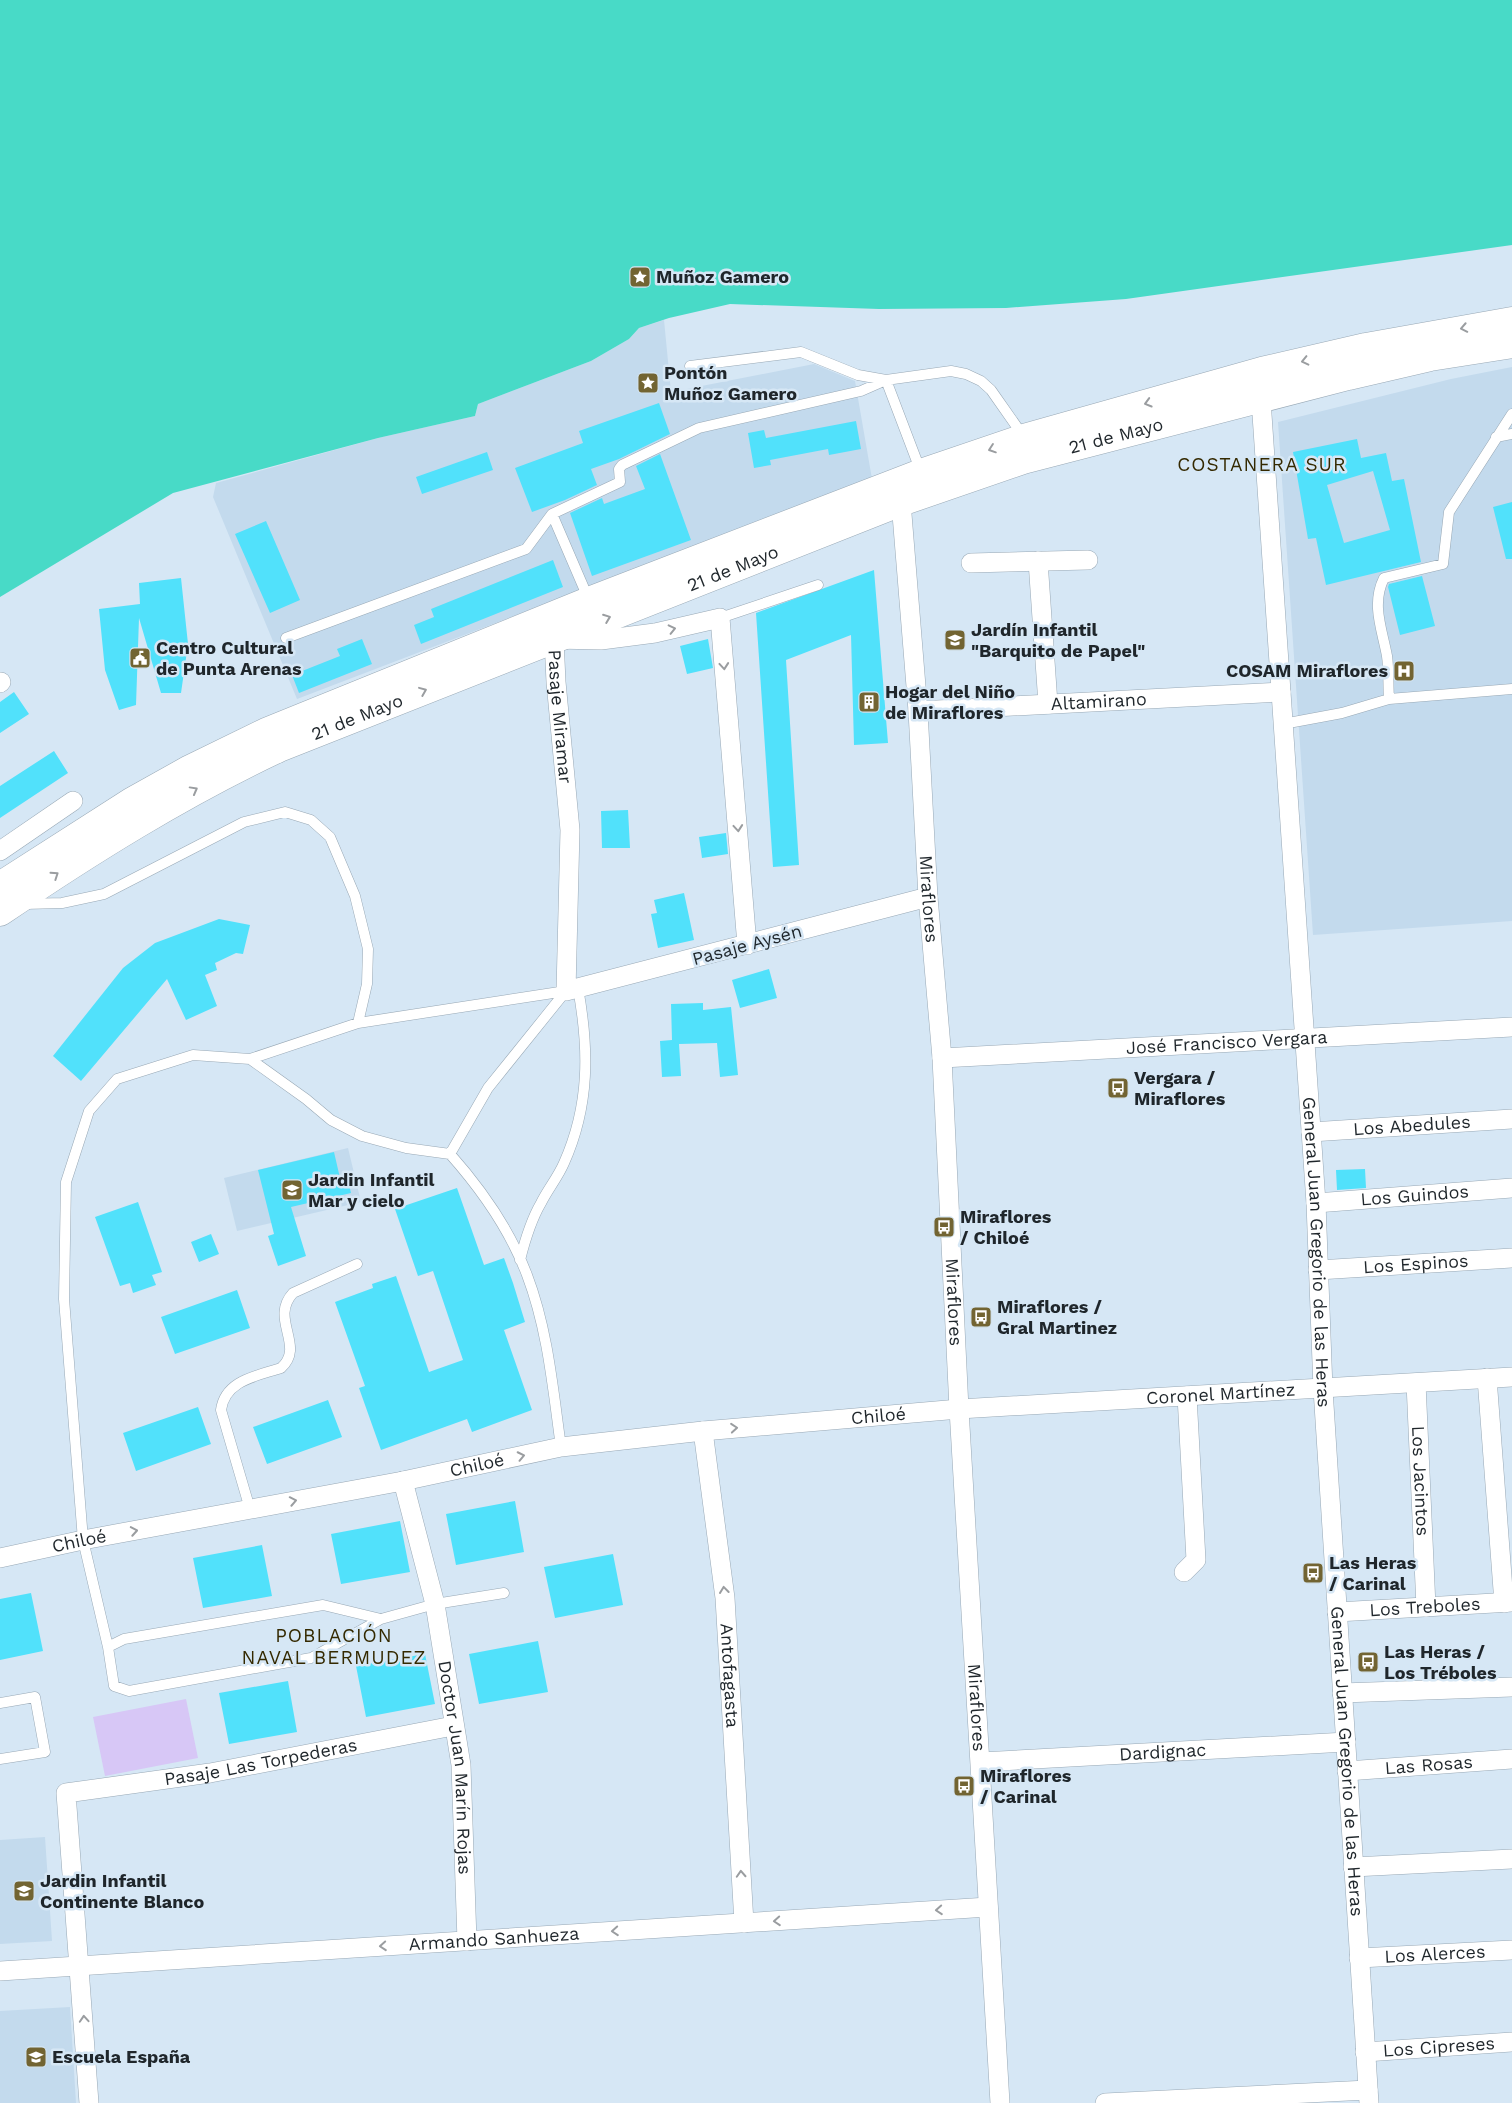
<svg xmlns="http://www.w3.org/2000/svg" width="1512" height="2103" font-family="'Work Sans',sans-serif">
  <style>
    .built { fill: #c3daed }
    .green { fill: #d7c7f6 }
    .water { fill: #48dac7 }
    .building { fill: #51e1fb; fill-rule: evenodd }
    .lines { fill: none; stroke-linecap: round; stroke-linejoin: round }
    .lane-casing { stroke: #98a8b5; stroke-width: 11 }
    .street-casing { stroke: #98a8b5; stroke-width: 20 }
    .primary-casing { stroke: #98a8b5; stroke-width: 29 }
    .lane { stroke: #fff; stroke-width: 10 }
    .street { stroke: #fff; stroke-width: 19 }
    .primary { stroke: #fff; stroke-width: 28 }
    .oneway { stroke: #9a9da0 }
    .labels { text-anchor: middle; stroke-width: 5; stroke-linejoin: round; paint-order: stroke }
    .poi-label { font-size: 18px; font-weight: bold; fill: #1f262b; stroke: #d6e7f5; text-anchor: start }
    .street-label { font-size: 18px; fill: #1f262b; stroke: #d6e7f5 }
    .neighbourhood-label { font-size: 19px; letter-spacing: 1px; fill: #342900; stroke: #d6e7f5 }
  </style>
  <rect width="100%" height="100%" fill="#d6e7f5"/>
  <!-- built -->
  <path class="built" d="M664,320L671,392L814,364L855,381L872,479L297,699L213,497L216,483L378,438L475,416L478,404L591,361L629,339L639,328Z
    M1512,367V921L1313,935L1278,422L1451,379Z
    M348,1148L361,1202L237,1231L224,1178Z
    M45,1837L52,1941L0,1944V1840Z
    M70,2007L76,2103H0V2011Z"/>
  <!-- green -->
  <path class="green" d="M186,1699L198,1758L105,1776L93,1717Z"/>
  <!-- water -->
  <path class="water" d="M0,0H1512V245L1126,299L1006,308L879,309L730,304L669,318L639,328L629,339L591,361L478,404L475,416L378,438L173,493L0,597Z"/>
  <!-- building -->
  <path class="building" d="M659,403L670,434L619,459L591,469L597,485L565,500L532,512L515,468L583,443L579,431Z
    M856,421L861,449L829,455L828,449L770,460L771,465L754,468L748,433L764,430L766,438Z
    M1357,439L1361,458L1386,453L1392,481L1404,479L1421,562L1326,585L1316,538L1308,539L1293,452ZM1373,471L1390,530L1344,543L1327,485Z
    M487,452L493,470L422,494L416,477Z
    M660,454L691,540L592,576L570,513L602,498L604,504L645,489L636,466Z
    M1512,502V559H1506L1493,507Z
    M266,521L300,600L270,613L235,534Z
    M553,560L563,587L421,644L414,625L434,617L431,609Z
    M874,570L888,743L854,745L851,635L786,660L799,865L773,867L756,613Z
    M1422,576L1435,626L1400,635L1388,587L1389,584Z
    M181,578L188,644L181,693H161L139,618L136,705L119,710L105,670L99,609L140,604L139,583Z
    M362,639L372,664L299,693L292,675L340,656L337,649Z
    M708,639L713,668L687,674L680,646Z
    M14,692L29,714L0,733V702Z
    M54,751L68,773L0,818V786Z
    M628,810L630,848H602L601,811Z
    M726,833L728,854L702,858L699,837Z
    M684,893L694,940L658,948L651,914L657,913L654,900Z
    M219,919L250,925L243,954L236,953L215,963L217,970L205,975L217,1006L186,1020L167,979L81,1081L53,1056L123,968L155,943Z
    M769,969L777,998L740,1008L732,980Z
    M703,1003V1010L731,1007L738,1075L720,1077L717,1043L679,1044L681,1076L662,1077L660,1041L672,1040L671,1004Z
    M334,1152L340,1178L347,1176L351,1193L291,1207L306,1256L278,1266L268,1236L274,1234L258,1170Z
    M1365,1169L1366,1188L1337,1190L1336,1170Z
    M457,1188L484,1265L504,1258L513,1283L525,1322L504,1330L532,1410L472,1432L467,1419L381,1450L359,1388L365,1386L335,1302L373,1288L372,1284L396,1276L429,1372L463,1360L433,1271L418,1276L395,1209Z
    M138,1202L162,1272L152,1275L156,1285L133,1293L130,1283L120,1286L95,1217Z
    M211,1234L219,1254L199,1262L191,1242Z
    M237,1290L250,1328L175,1354L161,1317Z
    M328,1400L342,1437L267,1464L253,1427Z
    M198,1407L211,1444L136,1471L123,1433Z
    M515,1501L524,1552L456,1565L446,1514Z
    M400,1521L410,1572L341,1584L331,1534Z
    M262,1545L272,1596L203,1608L193,1558Z
    M613,1554L623,1605L555,1618L544,1567Z
    M31,1593L43,1651L0,1660V1599Z
    M538,1641L548,1692L479,1704L469,1654Z
    M425,1654L435,1704L366,1717L356,1666Z
    M288,1681L297,1732L229,1744L219,1693Z"/>
  <g class="lines">
    <!-- lane casing -->
    <g class="lane-casing">
      <path id="lane" d="M690,366L801,352L858,375L886,380L951,371L966,374L981,381L991,390L1024,437
        M1496,437L1512,434
        M552,514L589,600
        M720,618L818,585
        M286,638L526,549L552,514L620,482L619,469L622,465L699,428L861,391L886,380L921,472
        M1389,699L1512,689
        M1283,724L1342,713L1389,699C1388,685 1389,670 1387,656C1382,629 1371,604 1384,578L1443,564L1449,512L1512,414
        M24,904L62,903L104,894L244,822L285,812L311,820L330,837L355,896L368,949L367,984L358,1023
        M250,1059L306,1099L331,1120L362,1136L406,1148L450,1154C482,1190 510,1230 527,1275C548,1330 553,1390 561,1447
        M450,1154L488,1088L566,991
        M520,1260C525,1240 531,1220 541,1203C548,1189 558,1177 564,1163C590,1105 589,1049 578,988
        M250,1509L221,1410C225,1380 257,1376 281,1368C306,1346 269,1319 293,1293L357,1264
        M323,1605L381,1619L311,1658L129,1691L114,1686L108,1647L124,1639Z
        M381,1619L435,1604L504,1593
        M108,1647L83,1540L64,1299L66,1182L89,1111L117,1079L193,1055L250,1059L358,1023L566,991
        M0,1703L35,1697L45,1752L0,1759"/>
    </g>
    <!-- street casing -->
    <g class="street-casing">
      <g id="street">
        <path id="s1" d="M1261,400L1316,1203L1323,1389L1369,2103"/>
        <path id="s2" d="M901,502L918,711L928,897L942,1058L959,1409L1000,2103"/>
        <path d="M1038,561L1048,704"/>
        <path d="M971,563L1088,560"/>
        <path d="M0,683L1,682"/>
        <path id="s3" d="M918,711L1281,692"/>
        <path d="M0,851L73,801"/>
        <path id="s4" d="M747,945L720,618L655,633L601,640L554,639L556,682L570,830L566,991L928,897"/>
        <path id="s5" d="M942,1058L1512,1027"/>
        <path id="s6" d="M1311,1132L1512,1119"/>
        <path id="s7" d="M1316,1203L1512,1188"/>
        <path id="s8" d="M1318,1270L1512,1258"/>
        <path d="M1487,1378L1504,1603"/>
        <path id="s9" d="M1416,1383L1426,1607"/>
        <path id="s10" d="M703,1431L725,1598L744,1923"/>
        <path id="s11" d="M403,1481L435,1604L461,1765L467,1941"/>
        <path id="s12" d="M0,1558L83,1540L403,1481L561,1447L703,1431L959,1409L1512,1377"/>
        <path d="M1184,1572L1196,1560L1187,1396"/>
        <path id="s13" d="M1337,1612L1512,1602"/>
        <path d="M1342,1693L1512,1687"/>
        <path id="s14" d="M981,1762L1346,1742"/>
        <path id="s15" d="M1347,1771L1512,1759"/>
        <path d="M1353,1867L1512,1859"/>
        <path id="s16" d="M1359,1958L1512,1950"/>
        <path id="s17" d="M0,1971L988,1907"/>
        <path id="s18" d="M1365,2052L1512,2042"/>
        <path id="s19" d="M89,2103L66,1793L210,1773L453,1726"/>
        <path d="M1105,2103L1368,2090"/>
      </g>
    </g>
    <!-- primary casing -->
    <g class="primary-casing">
      <g id="primary">
        <path d="M0,886L131,802L190,769L266,732L589,601L921,473L1024,438L1262,371L1366,347L1512,321"/>
        <path id="s20" d="M0,912C90,851 181,794 279,748L901,502L1023,460L1348,376L1430,357L1512,344"/>
      </g>
    </g>
    <!-- lane -->
    <use href="#lane" class="lane"/>
    <!-- street -->
    <use href="#street" class="street"/>
    <!-- primary -->
    <use href="#primary" class="primary"/>
  </g>
  <!-- one-way arrows -->
  <defs><path id="oneway-chevron" d="M-2-3.5L2.5 0L-2 3.5" fill="none" stroke-width="1.6" stroke-linecap="round" stroke-linejoin="round" transform="scale(1.25)"/></defs>
  <g class="oneway">
    <use href="#oneway-chevron" transform="translate(1464 328) rotate(169)"/>
    <use href="#oneway-chevron" transform="translate(1305 361) rotate(167)"/>
    <use href="#oneway-chevron" transform="translate(1148 403) rotate(164)"/>
    <use href="#oneway-chevron" transform="translate(992 449) rotate(161)"/>
    <use href="#oneway-chevron" transform="translate(607 618) rotate(-21)"/>
    <use href="#oneway-chevron" transform="translate(672 629) rotate(-13)"/>
    <use href="#oneway-chevron" transform="translate(724 666) rotate(85)"/>
    <use href="#oneway-chevron" transform="translate(423 691) rotate(-22)"/>
    <use href="#oneway-chevron" transform="translate(194 790) rotate(-29)"/>
    <use href="#oneway-chevron" transform="translate(738 828) rotate(85)"/>
    <use href="#oneway-chevron" transform="translate(55 875) rotate(-34)"/>
    <use href="#oneway-chevron" transform="translate(734 1428) rotate(-5)"/>
    <use href="#oneway-chevron" transform="translate(521 1456) rotate(-12)"/>
    <use href="#oneway-chevron" transform="translate(293 1501) rotate(-11)"/>
    <use href="#oneway-chevron" transform="translate(134 1531) rotate(-10)"/>
    <use href="#oneway-chevron" transform="translate(724 1590) rotate(-97)"/>
    <use href="#oneway-chevron" transform="translate(741 1874) rotate(-93)"/>
    <use href="#oneway-chevron" transform="translate(939 1910) rotate(176)"/>
    <use href="#oneway-chevron" transform="translate(777 1921) rotate(176)"/>
    <use href="#oneway-chevron" transform="translate(615 1931) rotate(176)"/>
    <use href="#oneway-chevron" transform="translate(383 1946) rotate(176)"/>
    <use href="#oneway-chevron" transform="translate(84 2019) rotate(-94)"/>
  </g>
  <!-- icons -->
  <defs>
    <g id="sight-square" transform="scale(1.125)"><rect x="-9" y="-9" width="18" height="18" rx="4" fill="#726432" stroke="#d6e7f5"/><path d="M0-6L1.8-2.2L6-1.7L2.9 1.2L3.7 5.4L0 3.3L-3.7 5.4L-2.9 1.2L-6-1.7L-1.8-2.2Z" fill="#fff"/></g>
    <g id="school-square" transform="scale(1.125)"><rect x="-9" y="-9" width="18" height="18" rx="4" fill="#726432" stroke="#d6e7f5"/><path d="M0-5L7-2L0 1L-7-2ZM-4 1L0 2.5L4 1V4Q0 6-4 4Z" fill="#fff"/></g>
    <g id="civic-square" transform="scale(1.125)"><rect x="-9" y="-9" width="18" height="18" rx="4" fill="#726432" stroke="#d6e7f5"/><path d="M-.6-6.5H3V-4.5H.6V-3L4-1V1h2V6H-6V1h2V-1L-.6-3ZM-1.2 2.5V6h2.4V2.5Z" fill="#fff"/></g>
    <g id="hospital-square" transform="scale(1.125)"><rect x="-9" y="-9" width="18" height="18" rx="4" fill="#726432" stroke="#d6e7f5"/><path d="M-5-5h3v3.5h4V-5h3V5h-3V1.5h-4V5h-3Z" fill="#fff"/></g>
    <g id="building-square" transform="scale(1.125)"><rect x="-9" y="-9" width="18" height="18" rx="4" fill="#726432" stroke="#d6e7f5"/><path d="M-4-6H4V6H1V3H-1V6H-4ZM-2.5-4.3h1.7v1.8h-1.7ZM.8-4.3h1.7v1.8H.8ZM-2.5-1h1.7V.8h-1.7ZM.8-1h1.7V.8H.8Z" fill="#fff"/></g>
    <g id="bus-square" transform="scale(1.125)"><rect x="-9" y="-9" width="18" height="18" rx="4" fill="#726432" stroke="#d6e7f5"/><path d="M-5-6H5V4H4V6H2V4H-2V6H-4V4H-5ZM-3.5-4V0h7V-4ZM-3.5 1.2v1.5H-2V1.2ZM2 1.2v1.5H3.5V1.2Z" fill="#fff"/></g>
  </defs>
  <g fill-rule="evenodd">
    <use href="#sight-square" x="640" y="277"/>
    <use href="#sight-square" x="648" y="383"/>
    <use href="#school-square" x="955" y="640"/>
    <use href="#civic-square" x="140" y="658"/>
    <use href="#hospital-square" x="1404" y="671"/>
    <use href="#building-square" x="869" y="702"/>
    <use href="#bus-square" x="1118" y="1088"/>
    <use href="#school-square" x="292" y="1190"/>
    <use href="#bus-square" x="944" y="1227"/>
    <use href="#bus-square" x="981" y="1317"/>
    <use href="#bus-square" x="1313" y="1573"/>
    <use href="#bus-square" x="1368" y="1662"/>
    <use href="#bus-square" x="964" y="1786"/>
    <use href="#school-square" x="24" y="1891"/>
    <use href="#school-square" x="36" y="2057"/>
  </g>
  <g class="labels">
    <!-- poi labels -->
    <g class="poi-label">
      <text x="656" y="283">Muñoz Gamero</text>
      <text x="664" y="379">Pontón<tspan x="664" dy="21">Muñoz Gamero</tspan></text>
      <text x="971" y="636">Jardín Infantil<tspan x="971" dy="21">"Barquito de Papel"</tspan></text>
      <text x="156" y="654">Centro Cultural<tspan x="156" dy="21">de Punta Arenas</tspan></text>
      <text x="1388" y="677" text-anchor="end">COSAM Miraflores</text>
      <text x="885" y="698">Hogar del Niño<tspan x="885" dy="21">de Miraflores</tspan></text>
      <text x="1134" y="1084">Vergara /<tspan x="1134" dy="21">Miraflores</tspan></text>
      <text x="308" y="1186">Jardin Infantil<tspan x="308" dy="21">Mar y cielo</tspan></text>
      <text x="960" y="1223">Miraflores<tspan x="960" dy="21">/ Chiloé</tspan></text>
      <text x="997" y="1313">Miraflores /<tspan x="997" dy="21">Gral Martinez</tspan></text>
      <text x="1329" y="1569">Las Heras<tspan x="1329" dy="21">/ Carinal</tspan></text>
      <text x="1384" y="1658">Las Heras /<tspan x="1384" dy="21">Los Tréboles</tspan></text>
      <text x="980" y="1782">Miraflores<tspan x="980" dy="21">/ Carinal</tspan></text>
      <text x="40" y="1887">Jardin Infantil<tspan x="40" dy="21">Continente Blanco</tspan></text>
      <text x="52" y="2063">Escuela España</text>
    </g>
    <!-- street labels -->
    <g class="street-label">
      <text dy="6" stroke="none"><textPath href="#s20" startOffset="1218">21 de Mayo</textPath></text>
      <text dy="6" stroke="none"><textPath href="#s20" startOffset="812">21 de Mayo</textPath></text>
      <text dy="6" stroke="none"><textPath href="#s3" startOffset="181">Altamirano</textPath></text>
      <text dy="6" stroke="none"><textPath href="#s20" startOffset="408">21 de Mayo</textPath></text>
      <text dy="6" stroke="none"><textPath href="#s4" startOffset="574">Pasaje Miramar</textPath></text>
      <text dy="6" stroke="none"><textPath href="#s2" startOffset="398">Miraflores</textPath></text>
      <text transform="translate(747 945) rotate(-15)" y="6">Pasaje Aysén</text>
      <text dy="6" stroke="none"><textPath href="#s5" startOffset="285">José Francisco Vergara</textPath></text>
      <text dy="6" stroke="none"><textPath href="#s6" startOffset="101">Los Abedules</textPath></text>
      <text dy="6" stroke="none"><textPath href="#s7" startOffset="99">Los Guindos</textPath></text>
      <text dy="6" stroke="none"><textPath href="#s1" startOffset="854">General Juan Gregorio de las Heras</textPath></text>
      <text dy="6" stroke="none"><textPath href="#s8" startOffset="98">Los Espinos</textPath></text>
      <text dy="6" stroke="none"><textPath href="#s2" startOffset="802">Miraflores</textPath></text>
      <text dy="6" stroke="none"><textPath href="#s12" startOffset="1234">Coronel Martínez</textPath></text>
      <text dy="6" stroke="none"><textPath href="#s12" startOffset="891">Chiloé</textPath></text>
      <text dy="6" stroke="none"><textPath href="#s12" startOffset="486">Chiloé</textPath></text>
      <text dy="6" stroke="none"><textPath href="#s9" startOffset="98">Los Jacintos</textPath></text>
      <text dy="6" stroke="none"><textPath href="#s12" startOffset="81">Chiloé</textPath></text>
      <text dy="6" stroke="none"><textPath href="#s13" startOffset="88">Los Treboles</textPath></text>
      <text dy="6" stroke="none"><textPath href="#s10" startOffset="246">Antofagasta</textPath></text>
      <text dy="6" stroke="none"><textPath href="#s2" startOffset="1208">Miraflores</textPath></text>
      <text dy="6" stroke="none"><textPath href="#s14" startOffset="182">Dardignac</textPath></text>
      <text dy="6" stroke="none"><textPath href="#s19" startOffset="508">Pasaje Las Torpederas</textPath></text>
      <text dy="6" stroke="none"><textPath href="#s1" startOffset="1364">General Juan Gregorio de las Heras</textPath></text>
      <text dy="6" stroke="none"><textPath href="#s15" startOffset="82">Las Rosas</textPath></text>
      <text dy="6" stroke="none"><textPath href="#s11" startOffset="292">Doctor Juan Marín Rojas</textPath></text>
      <text dy="6" stroke="none"><textPath href="#s17" startOffset="495">Armando Sanhueza</textPath></text>
      <text dy="6" stroke="none"><textPath href="#s16" startOffset="76">Los Alerces</textPath></text>
      <text dy="6" stroke="none"><textPath href="#s18" startOffset="74">Los Cipreses</textPath></text>
    </g>
    <!-- neighbourhood labels -->
    <g class="neighbourhood-label">
      <text x="1262" y="471">COSTANERA SUR</text>
      <text x="334" y="1642">POBLACIÓN<tspan x="334" dy="22">NAVAL BERMUDEZ</tspan></text>
    </g>
  </g>
</svg>
